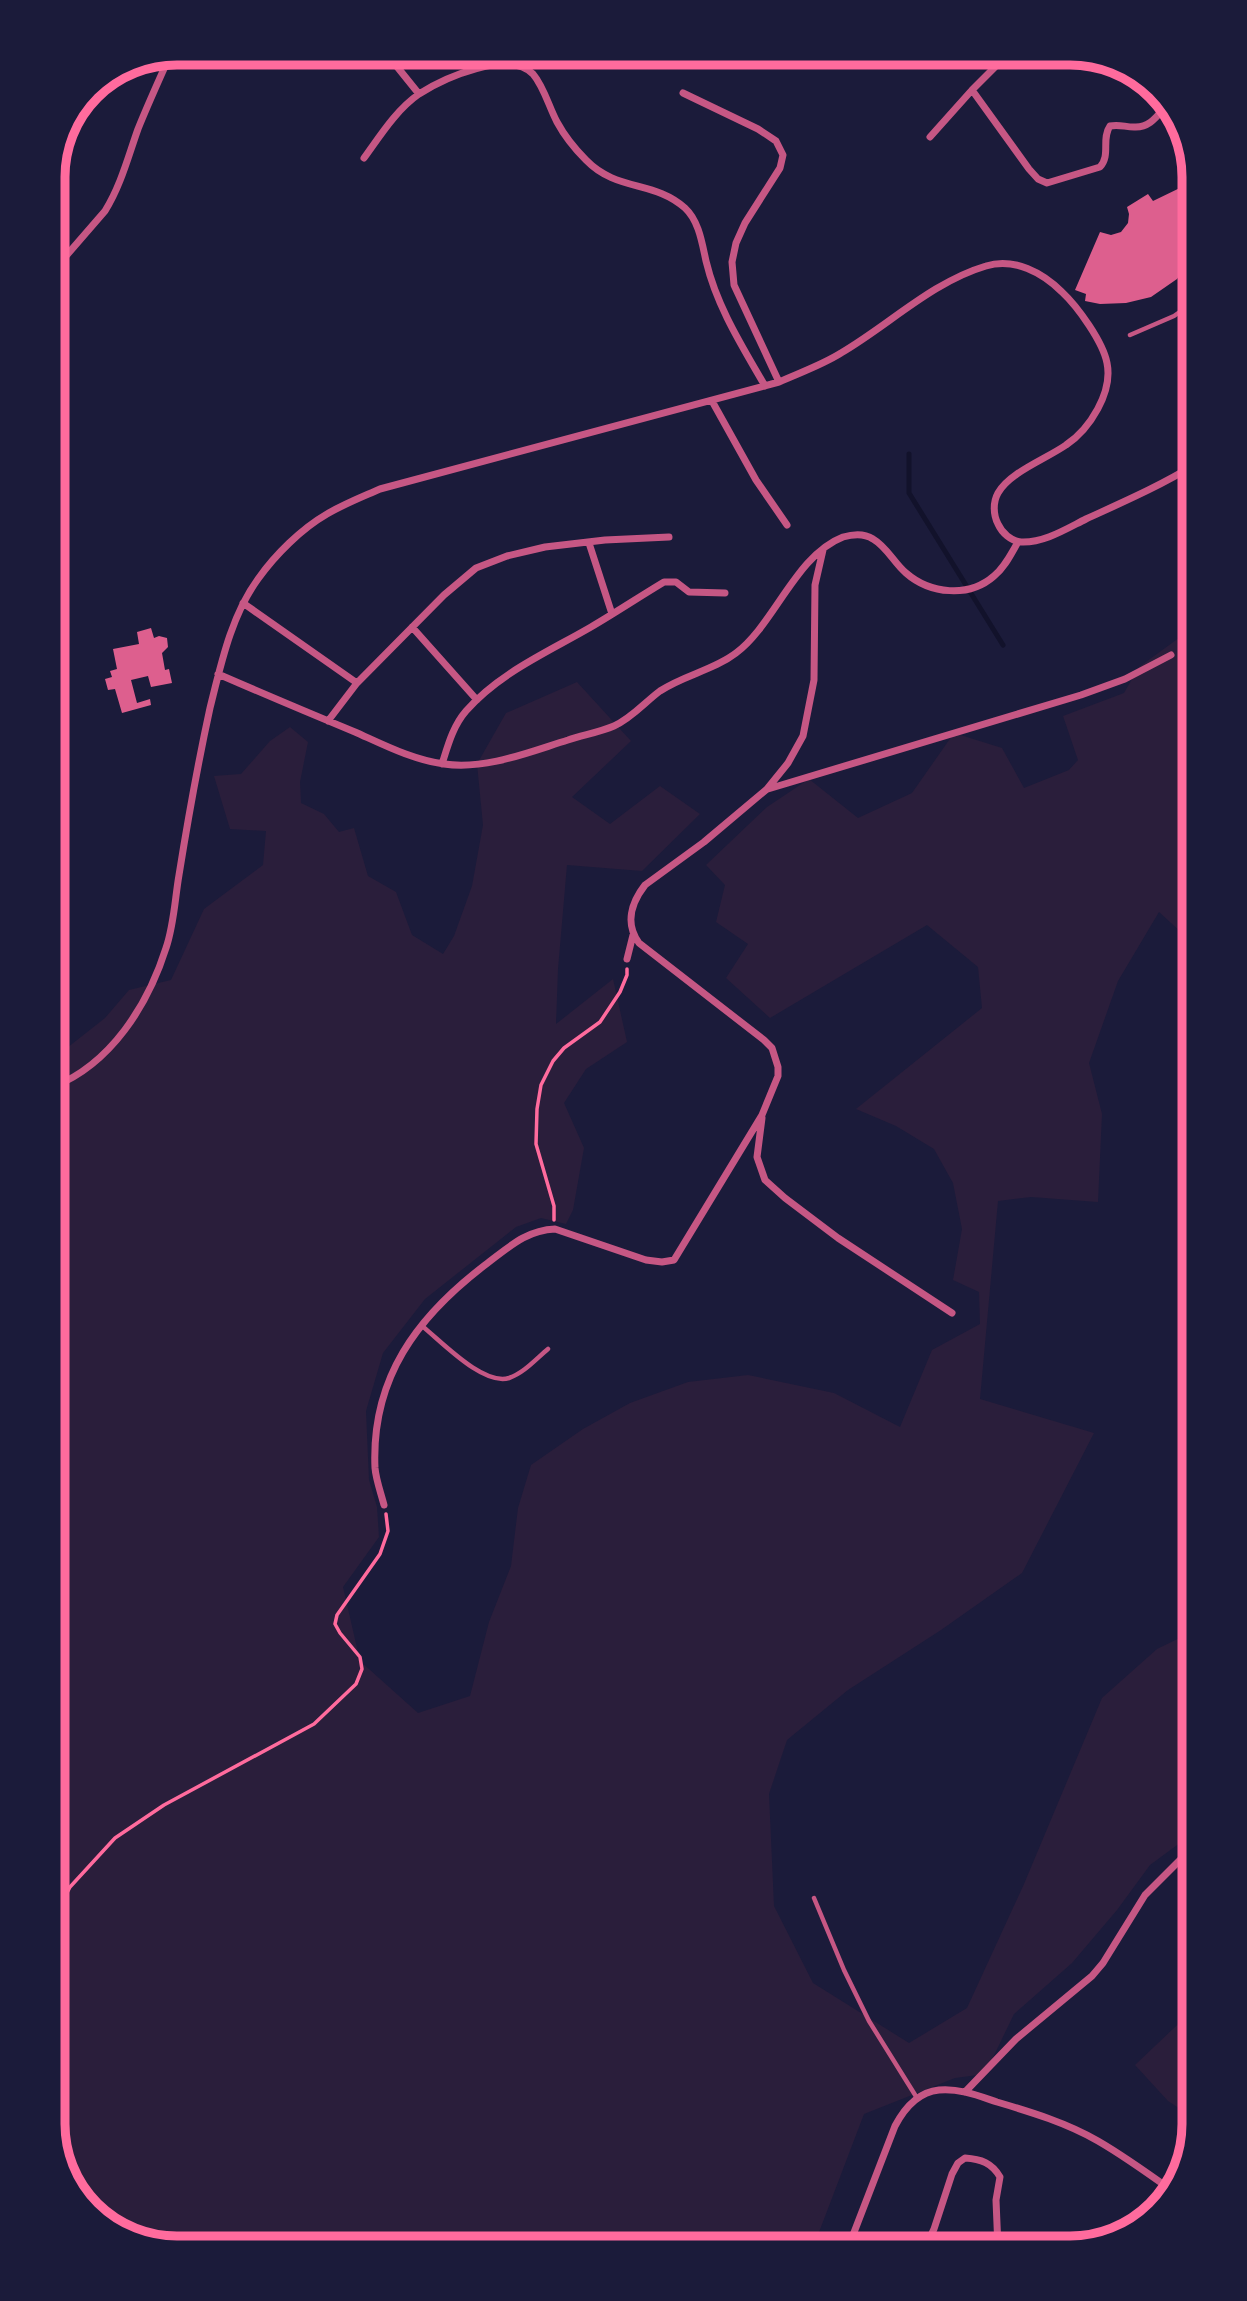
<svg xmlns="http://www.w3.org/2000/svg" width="1247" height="2301" font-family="'Asap Condensed',sans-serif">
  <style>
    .green { fill: #2a1e3b }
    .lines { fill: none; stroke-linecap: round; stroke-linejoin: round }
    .stream { stroke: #12122b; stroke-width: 5 }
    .building { fill: #dd5f8e }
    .path { stroke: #ff6b9d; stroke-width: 3.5 }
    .service { stroke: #c65784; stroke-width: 4.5 }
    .minor { stroke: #c65784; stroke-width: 7 }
    .rim { fill: none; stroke: #ff6b9d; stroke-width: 9 }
  </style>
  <rect width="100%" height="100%" fill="#1b1b3a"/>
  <!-- green -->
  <path class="green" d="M1194,627V944L1159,912L1118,981L1089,1063L1102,1114L1098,1202L1031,1197L998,1201L980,1399L1094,1433L1022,1573L941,1630L848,1690L787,1740L769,1794L774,1906L813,1983L909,2043L967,2008L1024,1884L1102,1698L1157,1649L1194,1631V1829L1188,1837L1150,1865L1117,1910L1072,1963L1014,2014L985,2074L955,2078L864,2114L813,2248H169L107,2227L62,2172L53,2124V1059L105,1018L129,990L171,980L204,909L263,865L266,831L230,829L214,776L241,774L270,741L290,727L308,742L300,782L301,803L324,814L339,832L354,828L368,876L396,892L412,935L443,954L454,936L472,886L483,825L477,764L506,713L577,682L631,741L572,797L610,824L660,786L700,814L642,871L567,865L558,969L556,1024L613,979L627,1042L586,1069L564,1103L584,1148L573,1210L566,1224L541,1218L516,1227L425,1299L383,1353L366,1411L369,1480L377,1507L379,1537L343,1587L360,1661L418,1713L470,1696L489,1622L511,1566L518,1508L531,1465L583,1429L630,1403L688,1382L748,1375L834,1393L900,1427L932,1350L980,1324L979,1292L953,1280L962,1229L953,1183L934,1149L896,1126L856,1109L982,1008L978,967L927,925L770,1018L726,978L748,944L716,922L725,885L706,865L767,807L809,779L858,818L912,793L954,733L1002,748L1024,788L1069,770L1078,760L1063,716L1124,693L1139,667Z
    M1194,2009V2118L1168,2101L1135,2065Z"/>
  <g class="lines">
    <!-- stream -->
    <path class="stream" d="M909,454V493L1003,645"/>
  </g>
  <!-- building -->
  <path class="building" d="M1186,185L1188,198H1194V255L1177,279L1151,297L1126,303L1100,304L1085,301L1086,294L1075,290L1100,232L1111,235L1121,232L1128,223L1129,214L1127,207L1148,194L1153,201Z
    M151,628L154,638L159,636L167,638L168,647L162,653L165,670L169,669L172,683L151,687L148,676L131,680L137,703L150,699L151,705L122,713L115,689L108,690L105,679L112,677L110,671L117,669L113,649L139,644L137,632Z"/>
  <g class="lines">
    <!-- path -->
    <path class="path" d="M554,1220V1206L536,1144L537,1109L541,1085L553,1061L564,1048L600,1022L620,992L627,975V969
      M53,1920L70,1887L115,1838L164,1805L314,1724L356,1684L362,1669L360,1657L340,1633L335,1624L337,1615L380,1554L388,1531L386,1514"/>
    <!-- service -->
    <path class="service" d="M1130,335L1174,316L1194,302
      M422,1326C441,1341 483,1386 509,1378C524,1373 536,1359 548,1349
      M814,1898L844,1970L869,2021L917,2098"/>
    <!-- minor -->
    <path class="minor" d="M386,53L419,94
      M972,90L1029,169L1038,179L1047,183L1100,167C1111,155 1101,139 1110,126C1119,124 1125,127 1134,127C1150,128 1157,116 1167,105
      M683,93L758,129L776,141L783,155L780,168L745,223L736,243L732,262L734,285L779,382
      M930,137L972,90L1009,53
      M364,158C380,136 396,110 419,94C444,78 509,49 533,74C544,87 549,107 557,122C564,135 575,149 586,160C617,192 654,180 685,208C699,221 702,243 706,261C717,307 742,346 765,386
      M53,216L57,193L53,183
      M53,271L105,211C121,185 128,157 138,129C148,104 160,78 171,53
      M712,401L756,480L787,525
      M589,543L612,614
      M243,603L357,683
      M412,627L477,700
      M218,674C264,694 309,713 355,732C384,745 413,760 444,764C486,770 529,752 568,740C583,735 600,732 614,726C632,718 645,702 660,691C684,675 714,670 736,653C774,625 796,555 843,537C853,534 864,533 873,539C887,547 894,563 906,573C930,594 969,598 994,576C1005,567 1011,554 1018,542
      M328,721L357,683L444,595L476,568L507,556L545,547L605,540L669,537
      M442,764C448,745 453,726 466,711C499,673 548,652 591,627C615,613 639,597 664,582H676L689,592L725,593
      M768,789L1081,695L1125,679L1171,655
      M627,959L633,935
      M53,1087C111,1064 148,1005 166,948C174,925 175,898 179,875C188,819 198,763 210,708C221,664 231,616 258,579C275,555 301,529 327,514C344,504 362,497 380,489L779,382C799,373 822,365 841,353C889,325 932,282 986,266C1014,257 1043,273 1062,292C1078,307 1103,342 1107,363C1113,392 1090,429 1066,445C1046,459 1010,472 998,493C993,502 993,514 998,524C1002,533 1011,541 1021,542C1044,543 1066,529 1086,519C1123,502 1160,486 1194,465
      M762,1118L757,1157L765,1180L785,1198L838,1238L952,1313
      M384,1505C381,1493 376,1480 375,1468C371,1378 417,1317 485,1265C508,1248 526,1230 555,1229L646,1260L662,1262L674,1260L762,1115L778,1076V1067L772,1048L764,1040L639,943C625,924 631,903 645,885L704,842L767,789L788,763L803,736L814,680L815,585L823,550
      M965,2092L1016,2039L1092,1976L1103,1963L1145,1895L1194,1846
      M848,2248L895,2126C904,2109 918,2092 939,2090C959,2088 979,2096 997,2102C1031,2112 1067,2123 1098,2141C1124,2156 1149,2174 1174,2192
      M925,2248L934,2229L952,2174L958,2163L965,2158C981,2159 992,2163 1000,2177L996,2200L998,2248"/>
  </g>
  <!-- crop -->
  <path d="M0 0H1247V2301H0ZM177 65H1070A112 112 0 0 1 1182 177V2124A112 112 0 0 1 1070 2236H177A112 112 0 0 1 65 2124V177A112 112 0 0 1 177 65Z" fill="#1b1b3a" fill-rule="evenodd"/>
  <path class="rim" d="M177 65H1070A112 112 0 0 1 1182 177V2124A112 112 0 0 1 1070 2236H177A112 112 0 0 1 65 2124V177A112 112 0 0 1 177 65Z"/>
</svg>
